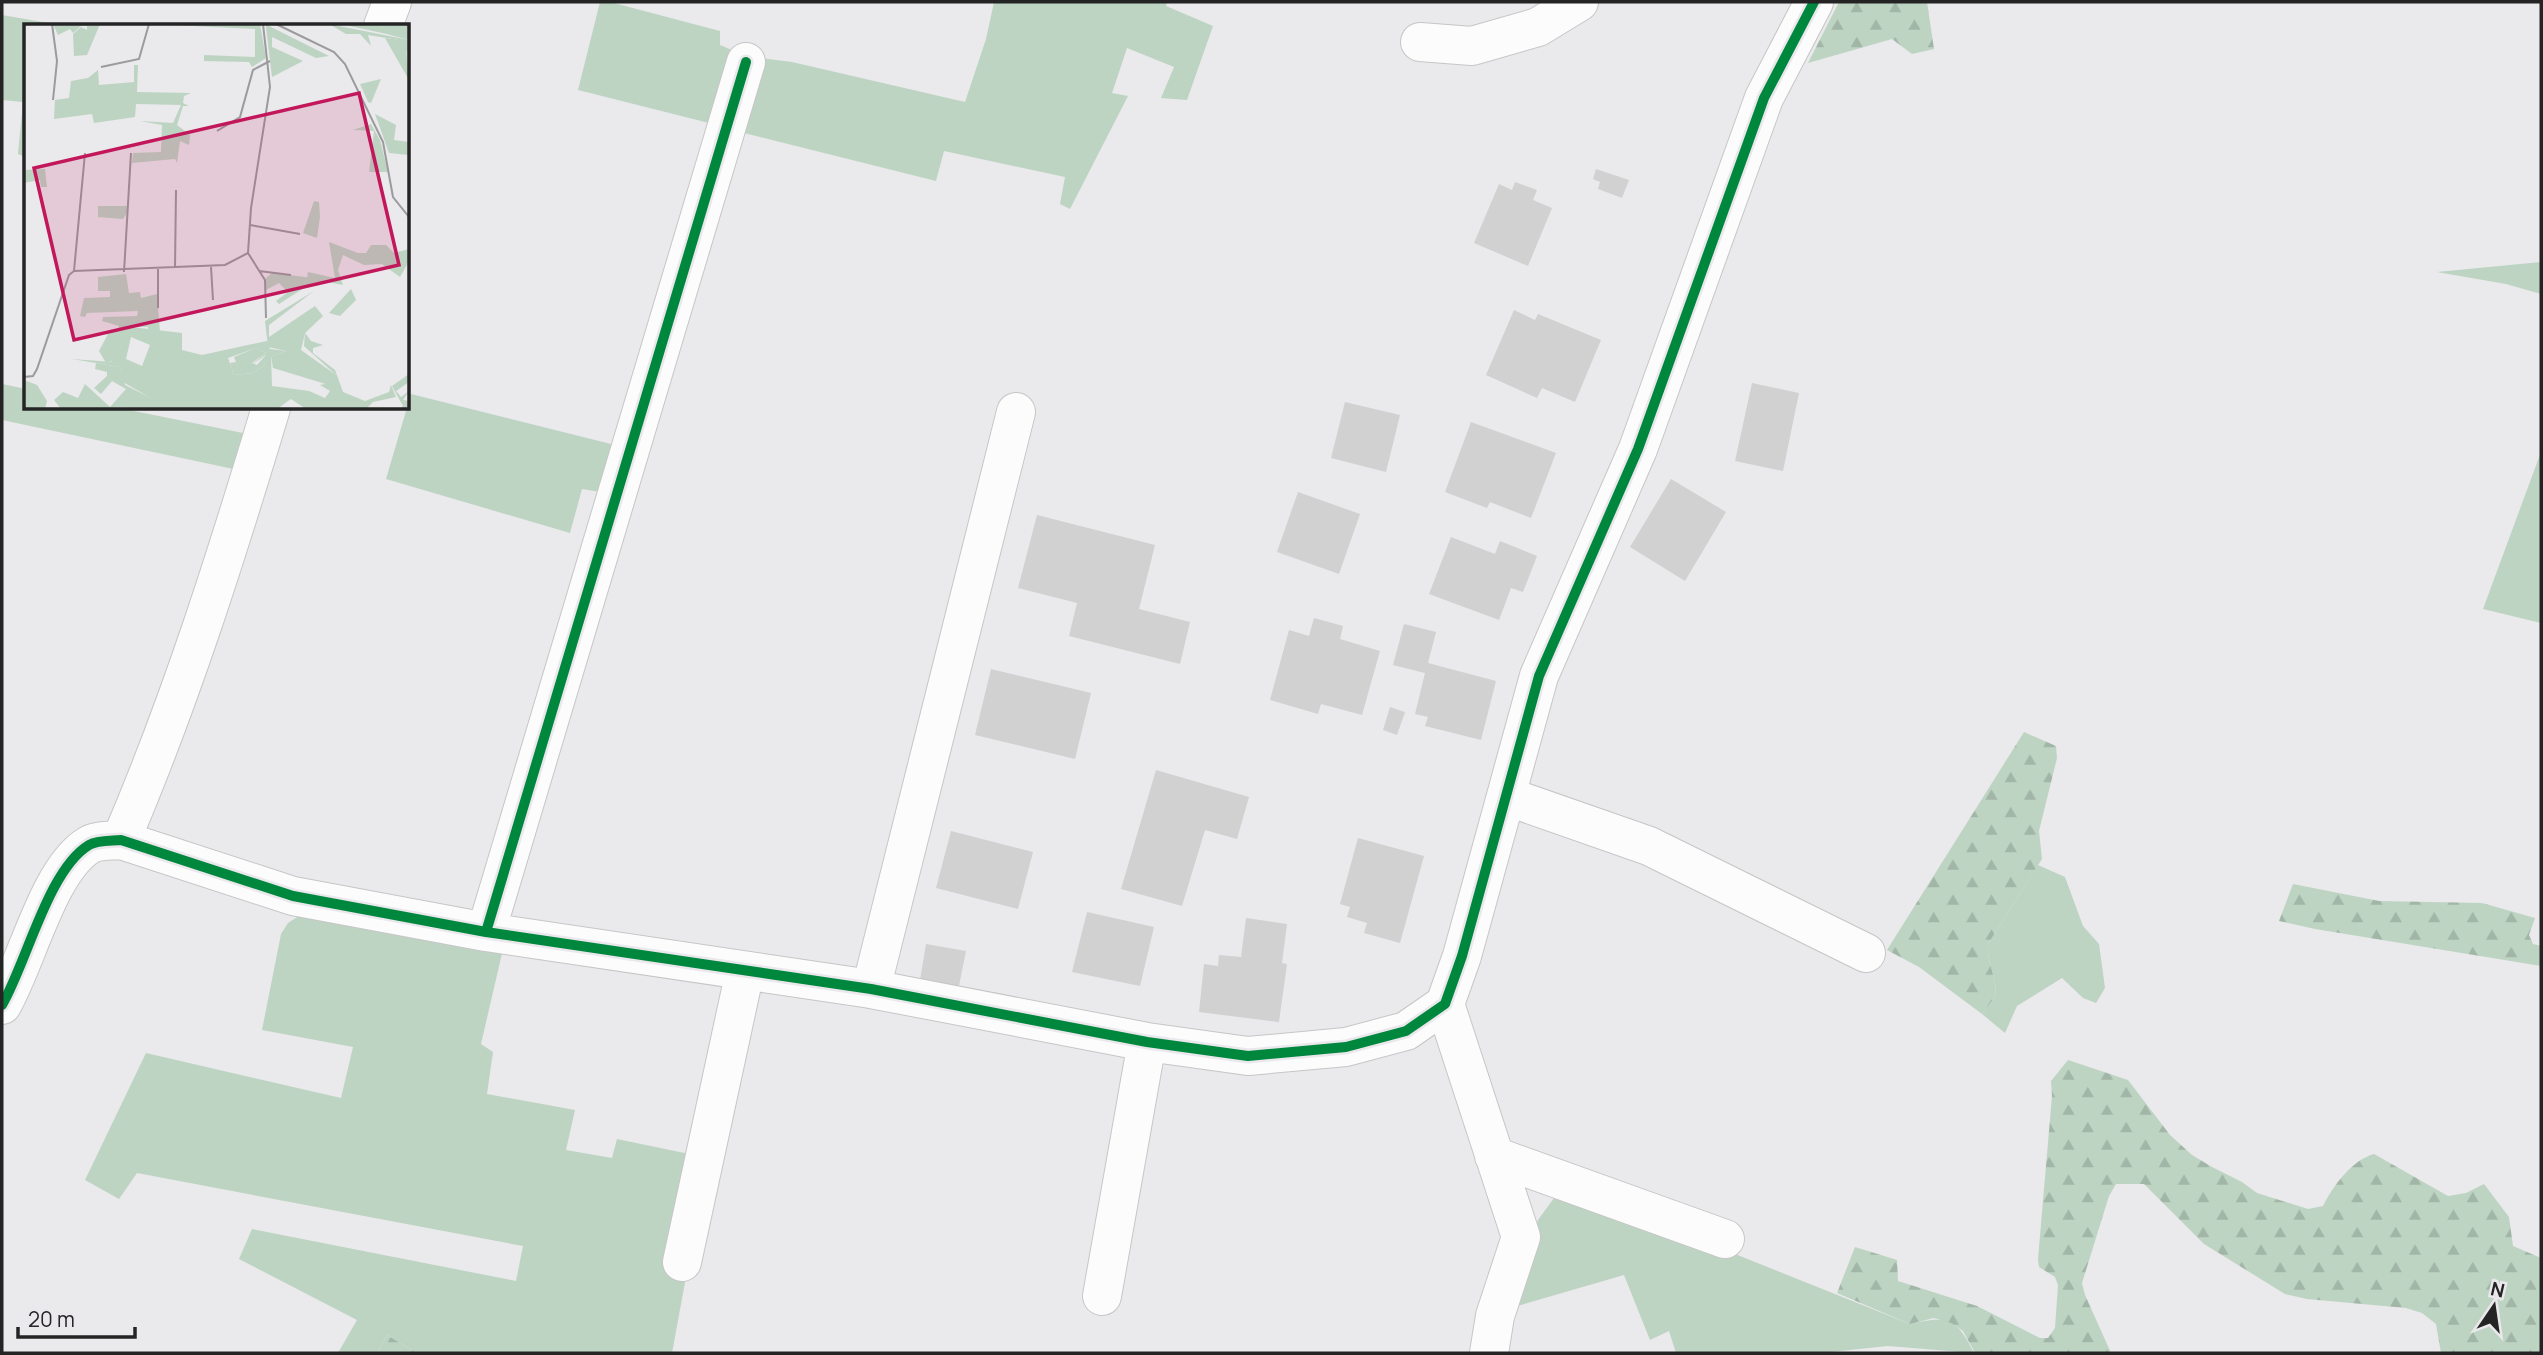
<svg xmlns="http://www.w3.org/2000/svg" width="2543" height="1355" font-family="Manrope,sans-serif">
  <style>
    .grass { fill: #bdd4c3 }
    .forest { fill: url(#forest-firs) }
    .building { fill: #d1d1d1 }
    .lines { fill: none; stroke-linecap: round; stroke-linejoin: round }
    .minor-casing { stroke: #c7c6c7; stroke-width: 40 }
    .minor { stroke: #fcfcfc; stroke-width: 38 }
    .cycleway-casing { stroke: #eae8ec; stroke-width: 15 }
    .cycleway { stroke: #00873e; stroke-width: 10 }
    .inset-road { fill: none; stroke: #9b9a9c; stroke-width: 2 }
    .view { fill: #c2185b; fill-opacity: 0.15; stroke: #c2185b; stroke-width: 3.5 }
    .inset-edge { fill: none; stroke: #242425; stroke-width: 3.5 }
  </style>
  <defs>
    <pattern id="forest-firs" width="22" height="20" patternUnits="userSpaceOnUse" patternTransform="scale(1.75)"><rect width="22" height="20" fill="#bdd4c3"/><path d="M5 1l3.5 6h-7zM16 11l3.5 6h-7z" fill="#a2b6a7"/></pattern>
  </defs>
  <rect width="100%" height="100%" fill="#eae9eb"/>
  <!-- grass -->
  <path class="grass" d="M600,2H610L720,31V45L739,53L721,126L578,90Z
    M994,2H1167L1166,6L1213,26L1187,100L1161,98L1174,67L1127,48L1112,93L1128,96L1070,209L1060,204L1065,177L944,151L936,181L736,131L759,58L792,62L965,102L986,39Z
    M2,15L66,26H26V157L18,154L23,102L2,100Z
    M2541,262V294L2506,284L2437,272Z
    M2,384L26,389V408H119L253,435L243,471L2,420Z
    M411,394L627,448L613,494L582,489L570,533L386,479Z
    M2541,452V623L2483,609Z
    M2038,865L2065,877L2083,926L2099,944L2105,988L2096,1003L2083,998L2062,978L2017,1006L2005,1033L1982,1014C1986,1008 1993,1001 1995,995C1999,982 1986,962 1988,944Z
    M308,910L503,949L481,1044L493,1052L487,1094L575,1110L566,1150L612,1158L617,1139L694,1155L686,1277L672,1353H417L387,1335L377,1353H338L357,1320L239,1259L252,1229L516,1281L523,1246L137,1173L119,1199L85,1180L146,1053L341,1098L353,1047L262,1030L281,934L288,923Z
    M1557,1194L1590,1196L1910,1324C1947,1315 1957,1318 1974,1353L1888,1346L1821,1353H1676L1669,1331L1650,1340L1624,1275L1514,1307L1515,1293L1538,1220Z"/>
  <!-- forest -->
  <path class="forest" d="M1839,2H1927L1934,49L1912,54L1892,39L1808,63Z
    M2024,732L2056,746L2057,758L2039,831L2042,859L1988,944C1986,962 1999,982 1995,995C1993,1001 1986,1008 1982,1014L1919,967L1887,950Z
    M2293,884L2379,901L2482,903L2535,918L2529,935L2533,944L2541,946V966L2315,929L2279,921Z
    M2068,1060L2128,1080L2170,1135L2192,1155L2212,1167L2242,1182L2257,1193L2308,1209L2323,1206C2333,1186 2352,1160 2374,1154L2448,1196L2466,1193L2484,1184L2509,1217L2513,1246L2541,1258V1353H2441L2436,1324L2422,1313L2406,1308L2307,1299L2285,1294L2204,1244L2144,1184H2116L2109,1196L2082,1283L2085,1295L2111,1353H1975L1963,1331L1951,1323L1934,1318L1910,1324L1837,1293L1855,1247L1897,1260L1898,1281L1977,1306L2040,1338H2048L2055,1328L2058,1285L2055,1277L2039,1267L2038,1259L2052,1096L2051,1081Z
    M387,1335L417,1353H377Z"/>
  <!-- building -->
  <path class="building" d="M1596,169L1629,180L1622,198L1598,189L1600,182L1593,179Z
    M1515,182L1537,190L1533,200L1552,208L1528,266L1474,243L1499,184L1512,190Z
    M1514,310L1535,320L1538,314L1601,340L1575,402L1542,388L1537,398L1486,375Z
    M1752,383L1799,393L1783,471L1735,461Z
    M1345,402L1400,415L1386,472L1331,458Z
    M1471,422L1556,453L1531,518L1490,502L1487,508L1445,492Z
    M1671,479L1726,512L1685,581L1630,547Z
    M1298,492L1360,514L1339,574L1277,552Z
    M1037,515L1155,545L1139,609L1190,622L1180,664L1069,636L1077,603L1018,588Z
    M1451,537L1495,554L1500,541L1537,556L1523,592L1511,588L1499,620L1429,594Z
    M1314,618L1343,626L1340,639L1380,651L1362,715L1321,704L1318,714L1270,700L1289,630L1309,636Z
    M1404,624L1436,632L1428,663L1496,681L1481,740L1425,726L1428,717L1415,714L1425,673L1393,665Z
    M991,669L1091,693L1075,759L975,735Z
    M1390,707L1405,712L1397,735L1383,730Z
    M1156,770L1249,797L1237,839L1205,830L1182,906L1121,889Z
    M951,831L1033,852L1018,909L936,888Z
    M1358,838L1424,856L1400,943L1364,933L1367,923L1347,917L1350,907L1340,904Z
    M1087,912L1154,927L1140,986L1072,972Z
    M1246,918L1287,924L1282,963L1287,964L1279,1022L1199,1012L1204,964L1218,966L1219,955L1241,957Z
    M926,944L966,951L959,986L920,980Z"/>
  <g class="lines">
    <!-- minor casing -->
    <g class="minor-casing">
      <path id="minor" d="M383,26L392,2
        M1420,42L1472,46L1538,27L1579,2
        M1506,796L1649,846L1866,953
        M121,840C181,700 227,554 271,408
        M486,932L746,62
        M871,989L1016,412
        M1445,1004L1521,1237L1495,1316L1489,1353
        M2,1005C27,962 48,870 89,845C97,840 111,841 121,840L293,896L486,932L871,989L1147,1042L1248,1056L1346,1047L1406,1031L1445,1004L1462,956L1539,676L1638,449L1764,98L1814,2
        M1494,1156L1725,1239
        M682,1262L745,971
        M1102,1296L1147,1042"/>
    </g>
    <!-- minor -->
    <use href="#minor" class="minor"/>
    <!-- cycleway casing -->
    <g class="cycleway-casing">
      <path id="cycleway" d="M486,932L746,62
        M2,1005C27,962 48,870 89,845C97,840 111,841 121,840L293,896L486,932L871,989L1147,1042L1248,1056L1346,1047L1406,1031L1445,1004L1462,956L1539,676L1638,449L1764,98L1814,2"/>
    </g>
    <!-- cycleway -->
    <use href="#cycleway" class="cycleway"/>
  </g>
  <!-- overview -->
  <g transform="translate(24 24)">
    <rect width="385" height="385" fill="#eae9eb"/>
    <path d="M29,0H76L63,31L50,32L49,10L57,3L63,6V2H57L49,9L46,5L34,11ZM128,0H236L242,34L228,43L225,38L180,37V31L231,33V5ZM316,0H385V16L363,10ZM242,3L243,1L305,32L292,34L248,13V23L279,37L248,53ZM361,14L376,16L382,23L385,56ZM110,41H114L113,68L167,69L160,72L159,79L165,82H159L153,101L166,111L165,121L156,117L153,139L151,135L108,139L109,129L137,128L138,101L116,97L149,99L157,81L112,80L111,93L70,99L68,90L30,95L31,76L45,74L47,57L64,54L74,46L75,61L110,58ZM357,55L347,79L344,78L336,60ZM351,90L372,101L370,116L385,118V131L365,129ZM347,100L356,116L364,148H345L350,107L329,106ZM21,145L23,163H17L16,156L0,159V146ZM74,182H103V189L99,195L74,193ZM248,249L298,255L302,258L283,262L255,280L252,277L264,268L255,259L242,266V254ZM102,250L105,269L116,268L117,274L133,270L136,308L124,307V303H99L89,337L82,339L75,327L85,308H92L95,302L78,297L79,293L113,292L114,287L63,289L61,293L56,292L60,274L86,273V267H74V253ZM290,267L245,301V313L291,282L299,292L281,309L277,326L312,351L313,357L305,361L249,344L247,332L262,327L244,323L241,297ZM232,324L242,329L228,339L233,341L243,330L241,341L229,349L210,351L206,339L212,338L210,333ZM72,339L96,343L101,361L131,376L128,385L86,383L102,365L88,357L77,370L70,364L83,352V348L71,345ZM385,350V358L372,367L377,373L385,367L379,376L385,377V385H376L379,382L368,362ZM0,356L13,361L23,377L21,385H0Z" fill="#bdd4c3"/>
    <path d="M305,0L385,16V31L375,16L344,11L347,22L336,10H322ZM290,177L295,178L296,193L293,214L279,209ZM305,218L334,229H342L347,221H362L370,229L385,225V237L376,253L358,240L340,241L319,231L314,246L319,261L283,254L284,248L311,254ZM327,265L332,276L316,292L305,289ZM99,302L158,309V326L178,331L243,317L246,325L262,327L247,332L248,362L285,367L301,374L306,367L296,361L311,358L312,351L280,322L281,309L287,317L299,321L289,324V329L311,346L319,368L341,377L365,368L367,361L372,373L349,378L342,385H282L267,375L253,385H128L130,376L99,358L96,343L48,335L88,338ZM107,313L126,321L118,342L102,335ZM232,324L242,329L226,342L242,331L241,341L229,349L210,351L204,334ZM61,360L86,383L106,385H37L30,376L39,368L54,374Z" fill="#bdd4c3" fill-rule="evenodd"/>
    <path class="inset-road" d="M28,0L33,37L29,76M252,0L310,28L321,40L359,118L369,173L385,193M77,43L115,35L125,0M193,107L216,93L229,46L246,37M226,201L276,210M224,229L241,256L242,294M187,243L189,276M151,244L152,166M134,245V284M50,247L201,241L224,229L227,184L246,63L239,0M235,247L267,251M100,248L107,129M0,353L9,352L13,345L45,251L50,247L61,129"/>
    <path class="view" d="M335,69L375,241L50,316L10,144Z"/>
    <rect width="385" height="385" class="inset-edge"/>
  </g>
  <!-- border -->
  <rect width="2543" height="1355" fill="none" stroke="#242425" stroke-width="7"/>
  <!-- north arrow -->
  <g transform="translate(2494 1306) rotate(13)" stroke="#eae8ec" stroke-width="5" paint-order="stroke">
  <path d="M0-5L12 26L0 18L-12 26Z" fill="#242425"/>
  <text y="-10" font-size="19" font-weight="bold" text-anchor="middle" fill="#242425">N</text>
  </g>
  <!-- scale -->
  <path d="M18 1327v10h117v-10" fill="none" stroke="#242425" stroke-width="3.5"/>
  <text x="28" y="1327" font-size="21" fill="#242425" stroke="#eae8ec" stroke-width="5" paint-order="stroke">20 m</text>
</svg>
